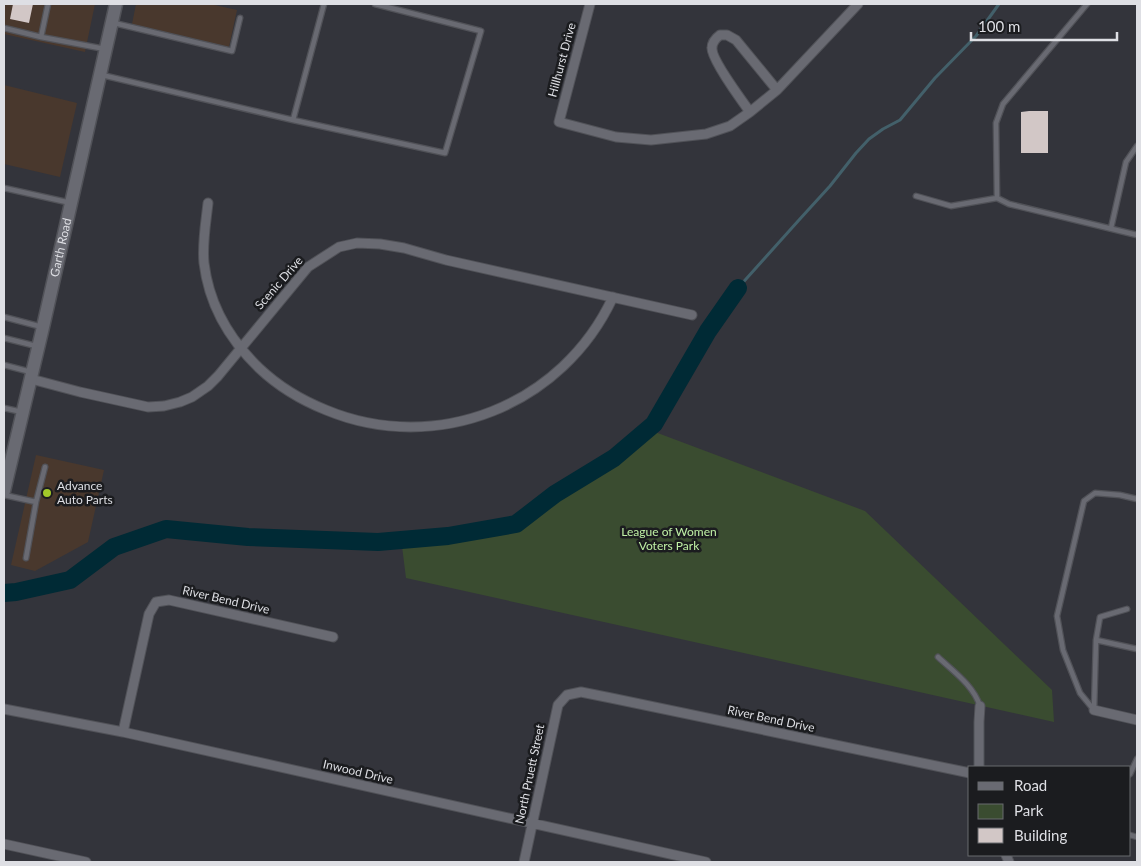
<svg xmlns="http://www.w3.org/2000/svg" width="1141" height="866" font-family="Lato,sans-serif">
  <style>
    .commercial { fill: #49382d }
    .green { fill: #3a4c30 }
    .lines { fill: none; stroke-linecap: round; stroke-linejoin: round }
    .stream { stroke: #43606a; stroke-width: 3 }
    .river { stroke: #002a35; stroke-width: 18 }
    .building { fill: #d2c7c6 }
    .service-casing { stroke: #515258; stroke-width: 7 }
    .minor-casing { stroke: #515258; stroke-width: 11 }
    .secondary-casing { stroke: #515258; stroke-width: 15 }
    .service { stroke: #696a72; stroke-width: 4.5 }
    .minor { stroke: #696a72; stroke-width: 9 }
    .secondary { stroke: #696a72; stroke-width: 12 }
    .poi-dot { fill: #a2c929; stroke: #1b1c1f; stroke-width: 2 }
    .labels { text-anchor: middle; stroke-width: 5; stroke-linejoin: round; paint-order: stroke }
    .street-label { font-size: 12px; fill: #dedfe4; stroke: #1b1c1f }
    .poi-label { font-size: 12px; fill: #dedfe4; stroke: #1b1c1f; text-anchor: start }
    .park-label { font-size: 12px; fill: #bff0a5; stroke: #1b1c1f }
  </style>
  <rect width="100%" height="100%" fill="#33343b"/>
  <!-- commercial -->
  <path class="commercial" d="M4,4H95L85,52L4,34Z
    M136,4H210L237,10L229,47L132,24Z
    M4,85L77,103L60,177L4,164Z
    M36,455L104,470L88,542L35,571L11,565Z"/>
  <!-- green -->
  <path class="green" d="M655,432L865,511L1052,690L1054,722L406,578L402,546L509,533Z"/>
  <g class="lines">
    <!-- stream -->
    <path class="stream" d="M738,288L799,220L830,186L856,153L869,139L883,129L900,120L935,78L976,36L999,4"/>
    <!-- river -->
    <path class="river" d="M4,593L16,592L70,580L114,547L166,529L248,537L378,542L448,536L516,524L555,494L614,458L654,424L708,331L738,288"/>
  </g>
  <!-- building -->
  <path class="building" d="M13,4H33L29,23L10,19Z
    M1029,111H1048V153H1021V112Z"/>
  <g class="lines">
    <!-- service casing -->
    <g class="service-casing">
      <path id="service" d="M324,4L293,120L445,153L481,31L375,4
        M1087,4L1003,104L996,123L997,198L1009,204L1137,235
        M114,23L232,51L240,18
        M4,28L41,37L105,49
        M41,37L48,4
        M102,75L293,120
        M4,188L71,203
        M916,196L951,206L997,198
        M1111,228L1126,162L1137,146
        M4,317L42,327
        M4,338L36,346
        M4,365L31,372
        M4,408L22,412
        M4,495L36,502L26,558
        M36,502L45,467
        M1096,640L1137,649
        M938,657C954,672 973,685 980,706
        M1094,710L1080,693L1063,650L1057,616L1084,501L1095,493L1120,495L1137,499
        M1094,710L1096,640L1100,617L1127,609
        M1130,774L1137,759
        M1130,835L1137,837"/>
    </g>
    <!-- minor casing -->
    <g class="minor-casing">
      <path id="minor" d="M590,4L559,122L616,137L651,140L706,134L730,126L750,112L777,90L858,4
        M750,112C742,101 711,59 712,48C712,42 716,38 720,35H727L736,40L777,90
        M208,203C206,222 202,243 204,263C209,305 229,339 259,368C279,387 301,400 326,410C437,456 563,405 613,297
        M31,379L80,392L148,407L164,406L180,402L192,397L208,386L218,376L308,267L339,247L357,243L380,244L404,248L446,260L692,315
        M4,709L123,732L706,862
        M1094,710L1137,720
        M123,732L149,614L156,602L169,600L333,637
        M979,767V722L980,706
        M4,844L86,862
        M1006,855L1009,862
        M524,862L558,705L567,695L581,692L611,698L970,773"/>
    </g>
    <!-- secondary casing -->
    <g class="secondary-casing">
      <g id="secondary">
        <path id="s1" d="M4,491L43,327L116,4"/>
      </g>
    </g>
    <!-- service -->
    <use href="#service" class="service"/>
    <!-- minor -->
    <use href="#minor" class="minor"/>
    <!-- secondary -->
    <use href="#secondary" class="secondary"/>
  </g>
  <!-- markers -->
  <circle class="poi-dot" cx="47" cy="493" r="5"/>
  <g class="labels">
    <!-- street labels -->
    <g class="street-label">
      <text transform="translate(562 60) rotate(-75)" y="4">Hillhurst Drive</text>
      <text dy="4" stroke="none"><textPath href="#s1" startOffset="250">Garth Road</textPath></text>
      <text transform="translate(279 283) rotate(-49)" y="4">Scenic Drive</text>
      <text transform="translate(226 600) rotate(13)" y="4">River Bend Drive</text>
      <text transform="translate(771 719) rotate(12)" y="4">River Bend Drive</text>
      <text transform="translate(358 772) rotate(13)" y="4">Inwood Drive</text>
      <text transform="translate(530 774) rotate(-78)" y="4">North Pruett Street</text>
    </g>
    <!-- poi labels -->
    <g class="poi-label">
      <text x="57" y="490">Advance<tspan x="57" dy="14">Auto Parts</tspan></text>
    </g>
    <!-- park labels -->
    <g class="park-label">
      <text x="669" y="536">League of Women<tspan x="669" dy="14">Voters Park</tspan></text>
    </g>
  </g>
  <!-- border -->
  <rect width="1141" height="866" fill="none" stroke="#dedfe4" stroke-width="10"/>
  <!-- legend -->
  <rect x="968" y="766" width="162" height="90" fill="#1b1c1f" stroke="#696a6e"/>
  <rect x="978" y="782" width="25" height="8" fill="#696a72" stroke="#696a6e"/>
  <text x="1014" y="791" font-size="15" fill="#dedfe4">Road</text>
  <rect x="978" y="804" width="25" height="15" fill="#3a4c30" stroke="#696a6e"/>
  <text x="1014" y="816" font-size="15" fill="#dedfe4">Park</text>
  <rect x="978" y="828" width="25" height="15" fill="#d2c7c6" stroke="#696a6e"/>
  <text x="1014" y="841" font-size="15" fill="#dedfe4">Building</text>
  <!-- scale -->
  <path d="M971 32v8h146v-8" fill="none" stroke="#dedfe4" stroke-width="2.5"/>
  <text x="978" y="32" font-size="15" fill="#dedfe4" stroke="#1b1c1f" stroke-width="4" paint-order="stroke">100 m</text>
</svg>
